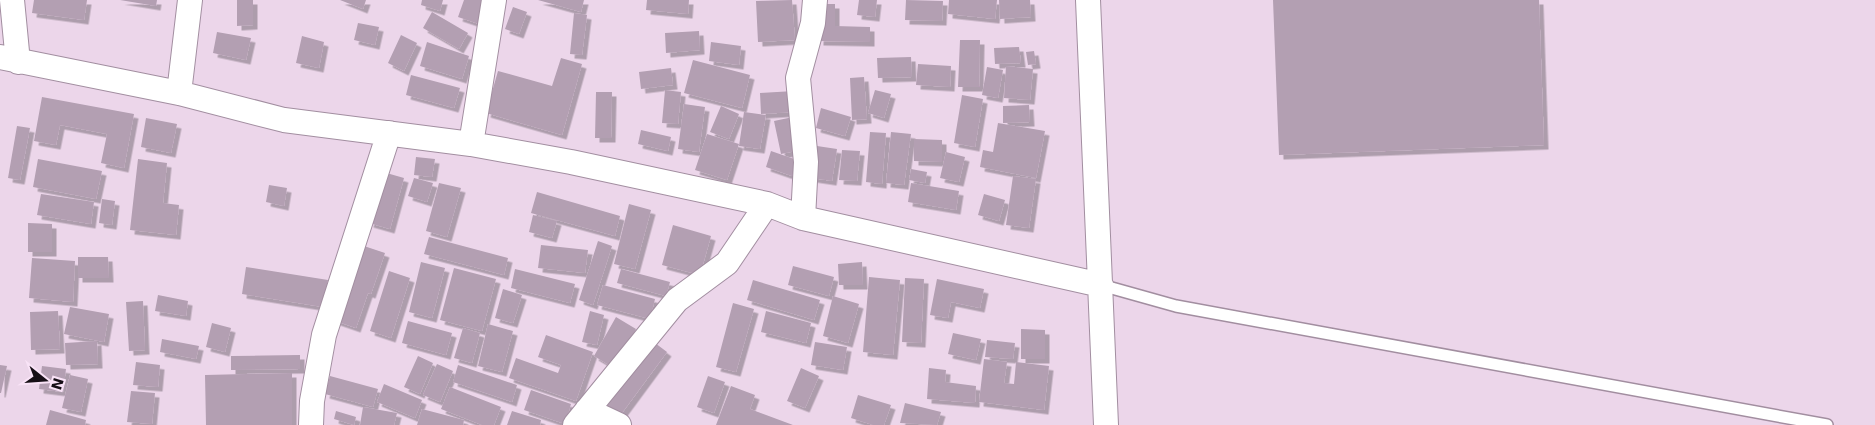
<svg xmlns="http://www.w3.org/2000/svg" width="1875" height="425" font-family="'DejaVu Sans',sans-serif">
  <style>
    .building { fill: #b39fb2; filter: url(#shadow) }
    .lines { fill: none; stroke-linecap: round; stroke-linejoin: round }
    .lane-casing { stroke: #a28ea0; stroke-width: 14 }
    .street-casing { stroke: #a28ea0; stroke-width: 26 }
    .lane { stroke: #fff; stroke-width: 11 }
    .street { stroke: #fff; stroke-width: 24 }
  </style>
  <defs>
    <filter id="shadow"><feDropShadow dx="4.5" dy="4.5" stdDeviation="0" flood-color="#0004"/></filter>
  </defs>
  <rect width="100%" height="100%" fill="#ecd6ea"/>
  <!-- building -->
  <path class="building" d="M34,0H87L84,20L32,13Z
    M120,0H157L156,6Z
    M237,0H253V25L237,26Z
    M340,0H366L363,9Z
    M422,0H443L440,11L421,5Z
    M464,0H487L479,24L458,17Z
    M538,0H584L581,12Z
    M647,0H689L688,14L646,10Z
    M792,0L795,40L758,42L756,1Z
    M859,0H877L875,17L857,15Z
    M906,0L943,1L942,21L905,20Z
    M949,0H997L995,19L948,14Z
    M999,0H1030L1031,17L1000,19Z
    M1273,0H1539L1544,145L1279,155Z
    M820,4H835V26L870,27V42L819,41Z
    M513,7L527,12L519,34L505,29Z
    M432,12L468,33L459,49L423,28Z
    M574,13L587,15L582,55L570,54Z
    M358,23L379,27L375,45L354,40Z
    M699,31L700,50L666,53L665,33Z
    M217,32L251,38L246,60L213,53Z
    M401,35L417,43L404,71L388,63Z
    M302,36L324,42L319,68L296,63Z
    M960,40H980L979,87H958Z
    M427,42L469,56L462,79L420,66Z
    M711,42L741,46L739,65L709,61Z
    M1019,47L1021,63L995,64L994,48Z
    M1034,51L1036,64L1028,65L1026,52Z
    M911,57L912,77L878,78L877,58Z
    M561,58L582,64L562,135L486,113L498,71L552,86Z
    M693,60L750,75L742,108L684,93Z
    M918,64L951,66L950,87L916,85Z
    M1006,66L1033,69L1030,100L1004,98Z
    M987,67L1003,70L998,98L982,95Z
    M671,68L673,85L641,89L639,72Z
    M411,75L460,88L454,108L406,95Z
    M864,77L867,119L852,120L850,78Z
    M665,90L681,92L678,124L662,123Z
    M875,90L891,94L884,118L868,113Z
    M794,91L795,112L761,114L760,93Z
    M596,92H612L611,138H595Z
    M962,95L983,99L975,147L954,143Z
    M42,97L134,114L124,168L101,163L107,134L60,125L56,145L34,141Z
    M684,104L705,107L699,152L678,149Z
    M1029,105L1030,122L1003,123V106Z
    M721,106L739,114L729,139L710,132Z
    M821,108L851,117L845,136L816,128Z
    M744,112L766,115L760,149L739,146Z
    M793,117L800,150L781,154L774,121Z
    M146,118L177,124L171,153L141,147Z
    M998,123L1045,131L1036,178L980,167L983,150L993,152Z
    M17,126L30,128L20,180L8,178Z
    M641,130L671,137L668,151L638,144Z
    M870,132L886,133L882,184L866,182Z
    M891,132L911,134L904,185L886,183Z
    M707,134L739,144L727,180L695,170Z
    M914,139L942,140V162L914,161Z
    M817,146L837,149L832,181L812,178Z
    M842,150L860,151L857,181L839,180Z
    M771,151L797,160L792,176L766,167Z
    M946,152L965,157L959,182L940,178Z
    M416,157L435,159L432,177L414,175Z
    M38,159L102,171L96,199L33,187Z
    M138,159L167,163L163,203L179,205L176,235L130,230Z
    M911,169L927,172L925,183L909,180Z
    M383,172L404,178L390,229L369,223Z
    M1013,176L1036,179L1029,228L1006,225Z
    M414,178L433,183L427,202L408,196Z
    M439,183L461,188L447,237L426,231Z
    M911,183L959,191L956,210L908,202Z
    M269,185L287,188L284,206L266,202Z
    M537,192L620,216L615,236L531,213Z
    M41,194L94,202L91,224L37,215Z
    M984,194L1005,200L999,221L978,215Z
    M102,199L115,201L112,225L99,223Z
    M629,204L651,210L635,269L614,264Z
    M533,215L557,221L552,238L529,232Z
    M28,223L52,224V252H28Z
    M673,225L711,236L700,275L662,265Z
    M429,237L508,258L504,275L424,254Z
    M598,241L612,246L593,305L579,300Z
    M358,244L385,253L371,294L368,293L356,328L333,320Z
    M541,245L588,250L585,273L538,268Z
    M78,257H108L109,278H78Z
    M32,258L75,261L73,302L29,298Z
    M421,262L445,268L432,318L409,312Z
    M862,262L863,285H839L838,264Z
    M793,266L834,277L829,296L788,285Z
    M246,267L328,280L323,307L242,294Z
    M454,268L496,279L482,331L440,320Z
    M515,269L575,284L570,303L511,288Z
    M621,269L670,282L666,296L617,283Z
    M389,271L410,278L391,338L370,331Z
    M869,277L900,280L893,355L863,352Z
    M905,278L924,279L921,343L902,342Z
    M937,279L984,289L980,308L951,302L948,318L930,315Z
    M753,280L820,300L814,320L747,300Z
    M603,285L655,299L650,319L597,305Z
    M503,289L522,295L513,323L495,318Z
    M158,295L188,301L186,316L155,311Z
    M833,296L859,304L848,343L823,336Z
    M143,301L145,350L129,351L126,302Z
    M733,303L754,309L736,372L716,367Z
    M70,307L109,314L104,342L64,334Z
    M58,311L60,349L31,350L30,312Z
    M590,311L604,315L597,345L582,342Z
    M766,311L811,323L806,343L761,332Z
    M616,317L636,329L614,368L594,356Z
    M408,321L452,333L446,355L402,343Z
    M212,323L231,328L225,352L206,347Z
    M488,324L513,331L502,372L478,366Z
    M463,328L480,333L472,363L454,358Z
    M1021,329L1045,330V359H1021Z
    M953,333L981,339L976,360L948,354Z
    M546,335L593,352L576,401L509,378L516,358L558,373L561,365L538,357Z
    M162,339L199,346L196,359L160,352Z
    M651,340L667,352L619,417L604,406Z
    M987,340L1015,343L1013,359L985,357Z
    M97,341L98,364L66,365L65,343Z
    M815,342L847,347L843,370L811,365Z
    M300,355V369L231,370V356Z
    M418,356L433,363L420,394L404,387Z
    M984,359L1007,362L1004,383L1014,384L1016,362L1049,366L1044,410L979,402Z
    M136,362L160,365L158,387L133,385Z
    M437,364L453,371L440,402L423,395Z
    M0,365L7,366L1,393H0Z
    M458,365L517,385L512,402L453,382Z
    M42,366L66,369L63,392L39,389Z
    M801,368L819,376L805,408L787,401Z
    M929,368L946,370L945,382L976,386L975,403L927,399Z
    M292,373V425H206L205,375Z
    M70,375L88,379L81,412L62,408Z
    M330,376L378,389L373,407L325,394Z
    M708,376L725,382L714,413L697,407Z
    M384,384L422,400L415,418L377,402Z
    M731,386L755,395L750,409L793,425H716Z
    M450,387L501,407L494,425H482L441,409Z
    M531,390L571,404L565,424L524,410Z
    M131,391L155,393L152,424L127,422Z
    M858,395L891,405L884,425H873L851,418Z
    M905,403L941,412L937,425L900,423Z
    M363,407L397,413L394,425H360Z
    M422,409L464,420L463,425H417Z
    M50,410L86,420L85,425H46Z
    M336,411L356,417L354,425L334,419Z
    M512,411L541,420L540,425H507Z"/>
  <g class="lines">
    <!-- lane casing -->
    <g class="lane-casing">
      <path id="lane" d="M1101,285L1176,306L1827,425"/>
    </g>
    <!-- street casing -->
    <g class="street-casing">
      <path id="street" d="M12,0L18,62
        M1088,0L1106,425
        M0,57L179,93L284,120L471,144L571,162L767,204L803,218L1101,285
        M179,93L190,0
        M471,144L494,0
        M803,218L806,162L798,78L813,23L815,0
        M587,410L619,425
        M311,425L312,401L324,335L389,133
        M575,425L677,300L727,263L767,204"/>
    </g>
    <!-- lane -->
    <use href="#lane" class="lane"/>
    <!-- street -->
    <use href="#street" class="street"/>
  </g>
  <!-- north arrow -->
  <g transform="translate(45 380) rotate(107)" stroke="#f9e3f7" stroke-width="4" paint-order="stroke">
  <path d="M0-4L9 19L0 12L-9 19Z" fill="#160f16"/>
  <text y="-8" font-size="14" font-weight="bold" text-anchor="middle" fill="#160f16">N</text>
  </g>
</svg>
